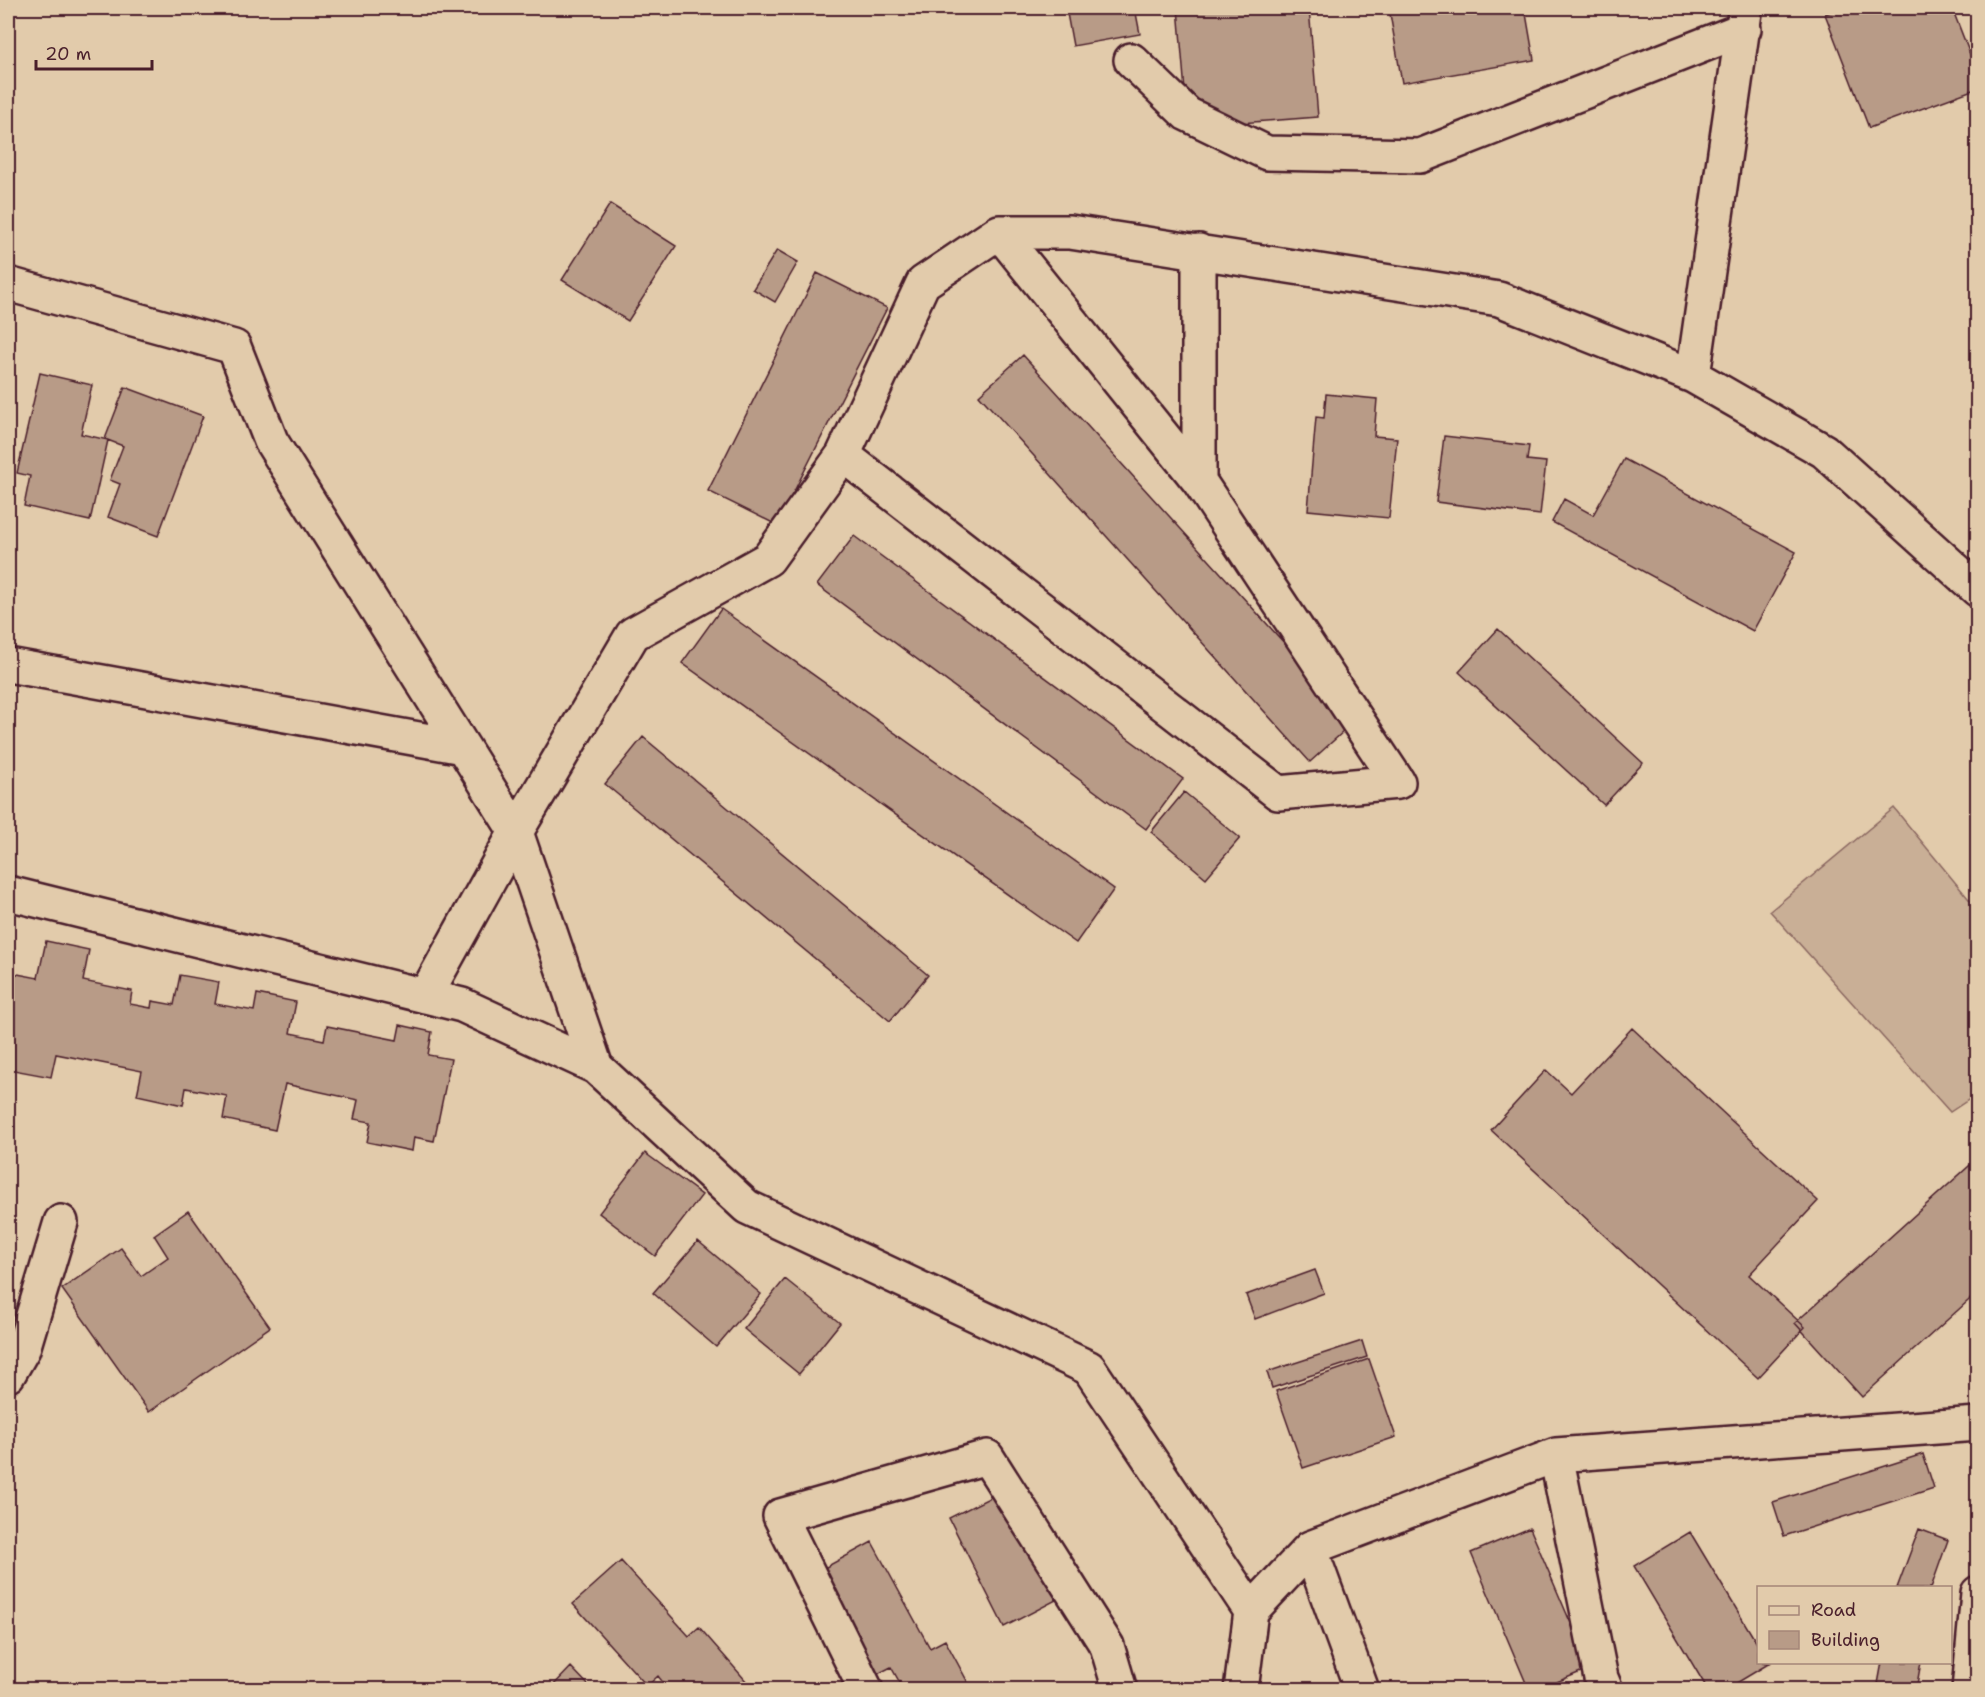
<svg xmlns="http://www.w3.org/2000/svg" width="1985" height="1697" font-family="'Shantell Sans',sans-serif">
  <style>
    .grass { fill: #c9af96; stroke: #8a6760; stroke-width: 1.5 }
    .building { fill: #b89b87; stroke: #4a1f2b; stroke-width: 1.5 }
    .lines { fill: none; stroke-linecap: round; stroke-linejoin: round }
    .street-casing { stroke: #4a1f2b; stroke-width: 38 }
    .street { stroke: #e2cbab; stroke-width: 33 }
  </style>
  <rect width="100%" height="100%" fill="#e2cbab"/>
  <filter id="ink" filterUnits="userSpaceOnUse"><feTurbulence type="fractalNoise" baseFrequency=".0167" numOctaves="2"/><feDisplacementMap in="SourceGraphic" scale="12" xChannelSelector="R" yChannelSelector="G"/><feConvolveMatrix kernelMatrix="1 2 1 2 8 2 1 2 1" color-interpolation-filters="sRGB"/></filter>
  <g filter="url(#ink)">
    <!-- grass -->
    <path class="grass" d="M1894,808L1977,909V1094L1950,1112L1770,911Z"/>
    <!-- building -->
    <path class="building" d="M1066,8H1135L1140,34L1073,46Z
      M1178,8H1309L1318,117L1188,127Z
      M1389,8H1525L1534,60L1402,83Z
      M1842,8H1952L1978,75V88L1869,128L1825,14Z
      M610,204L676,246L628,321L562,280Z
      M777,250L798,262L775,302L753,289Z
      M817,273L887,308L777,525L708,491Z
      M1023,355L1355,721L1310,762L979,395Z
      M40,373L92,385L81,434L108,440L90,521L24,506L30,476L17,473Z
      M125,387L203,416L158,536L108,517L120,484L110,480L123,446L105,439Z
      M1326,394L1377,399L1374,436L1397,438L1389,518L1308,510L1316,417L1324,418Z
      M1444,436L1529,446L1527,460L1546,462L1540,515L1436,502Z
      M1624,459L1796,552L1753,631L1552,522L1564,499L1593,515Z
      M854,536L1183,779L1146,829L817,585Z
      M721,609L1114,889L1076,943L682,663Z
      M1498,629L1643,763L1604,805L1459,672Z
      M643,737L928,975L890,1021L605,784Z
      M1184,792L1240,838L1206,878L1151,832Z
      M46,941L89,950L83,981L132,991L130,1004L151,1008L152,1001L174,1005L180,975L219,982L215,1004L254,1011L257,994L296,1002L290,1033L324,1040L327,1026L397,1040L400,1025L432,1032L428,1055L451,1059L434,1141L414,1137L412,1151L367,1142L371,1122L354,1119L358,1100L285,1084L275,1130L223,1119L227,1096L186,1088L183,1105L137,1095L142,1071L56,1054L51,1077L8,1069L12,1046L8,1045V998L12,973L38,978Z
      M1632,1028L1818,1201L1749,1275L1805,1327L1758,1378L1491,1130L1546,1070L1571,1093Z
      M645,1153L702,1195L655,1256L599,1213Z
      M1978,1158V1292L1862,1397L1795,1323Z
      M188,1211L270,1327L149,1412L62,1289L121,1248L141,1276L168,1257L154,1235Z
      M698,1241L761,1294L716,1347L653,1293Z
      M1315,1270L1324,1293L1255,1319L1246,1295Z
      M785,1279L840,1323L799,1374L744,1329Z
      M1362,1341L1367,1357L1272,1388L1267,1372Z
      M1369,1359L1396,1437L1303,1468L1276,1391Z
      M1923,1454L1934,1488L1784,1536L1773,1502Z
      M1005,1490L1060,1598L1004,1627L949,1518Z
      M1530,1528L1590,1668L1538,1690H1529L1471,1553Z
      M1919,1529L1948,1540L1931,1588H1897Z
      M1690,1532L1758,1645V1662L1770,1663L1725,1690H1708L1634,1566Z
      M872,1542L930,1648L945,1640L972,1690H904L891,1667L872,1677L815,1573Z
      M621,1561L689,1636L699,1627L754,1690H669L658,1676L647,1686L573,1604Z
      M1882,1662H1921L1916,1690L1878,1684Z
      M571,1667L593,1690H549Z"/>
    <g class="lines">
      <!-- street casing -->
      <g class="street-casing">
        <path id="street" d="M1131,60L1187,114L1267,153L1420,156L1744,29
          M1199,251V481
          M8,284L234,347L271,441L463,747
          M1693,376L1745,12
          M843,455L1278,793L1398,782L1199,481L999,232
          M8,665L463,747L516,832L596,1067L747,1207L1089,1368L1251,1611
          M8,893L462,1005L596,1067
          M425,996L516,832L633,634L768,559L843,455L923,283L999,232H1070L1499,299L1693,376L1824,451L1978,590
          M8,1375L23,1349L61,1222
          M1556,1455L1601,1678L1606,1690
          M1310,1548L1362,1690
          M866,1690L780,1516L987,1457L1107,1646L1120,1690
          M1241,1690L1251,1611L1310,1548L1556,1455L1978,1424
          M1969,1690L1978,1593"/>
      </g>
      <!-- street -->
      <use href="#street" class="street"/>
    </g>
  </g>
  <!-- margin -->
  <rect width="1985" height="1697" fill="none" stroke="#e2cbab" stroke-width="30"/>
  <rect x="15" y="15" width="1955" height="1667" fill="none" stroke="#4a1f2b" stroke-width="2" filter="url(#ink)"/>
  <!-- legend -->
  <rect x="1757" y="1586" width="195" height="78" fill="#e2cbab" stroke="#a58678" stroke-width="1.5"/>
  <rect x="1769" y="1606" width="30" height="9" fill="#e2cbab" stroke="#a58678" stroke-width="1.5"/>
  <text x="1811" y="1616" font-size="18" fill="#4a1f2b">Road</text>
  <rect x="1769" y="1631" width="30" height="18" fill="#b89b87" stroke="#a58678" stroke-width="1.5"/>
  <text x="1811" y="1646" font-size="18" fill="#4a1f2b">Building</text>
  <!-- scale -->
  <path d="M36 60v9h116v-9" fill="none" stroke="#4a1f2b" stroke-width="3"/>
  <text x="45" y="60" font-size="18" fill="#4a1f2b" stroke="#e2cbab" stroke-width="4.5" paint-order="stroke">20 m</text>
</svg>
